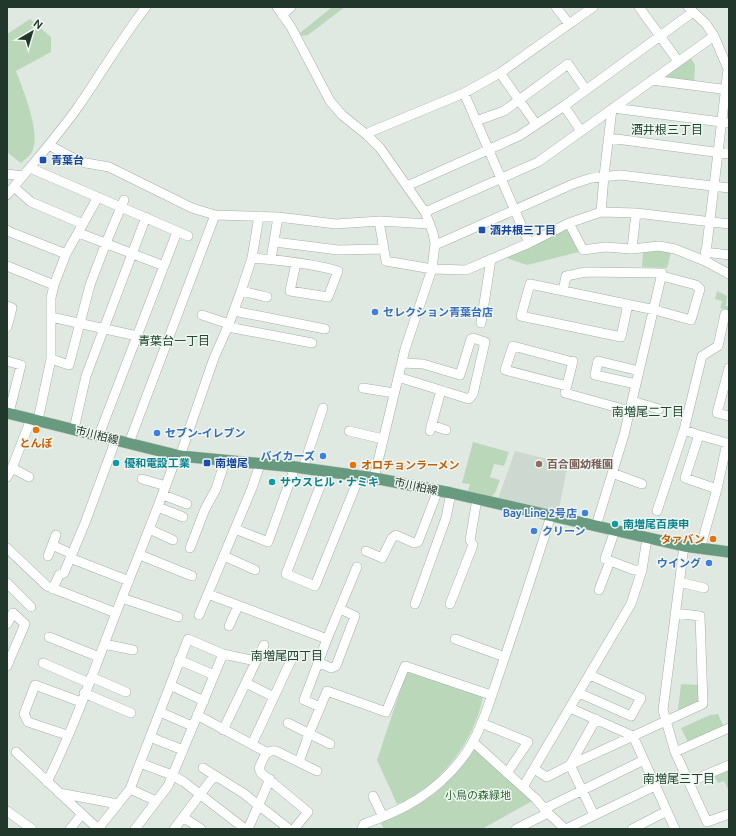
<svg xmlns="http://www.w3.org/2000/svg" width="736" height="836" font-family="Ubuntu,'Noto Sans JP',sans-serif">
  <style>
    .built { fill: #cdd8d0 }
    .green { fill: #bad8b9 }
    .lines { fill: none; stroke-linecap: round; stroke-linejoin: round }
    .minor-casing { stroke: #a3b0a7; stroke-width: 10 }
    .major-casing { stroke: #bdc3bf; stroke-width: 12 }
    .minor { stroke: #fff; stroke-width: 9 }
    .major { stroke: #679a7f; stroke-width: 11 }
    .transit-dot { fill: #1a4fb4; stroke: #eff6f0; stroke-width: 1.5 }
    .shop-dot { fill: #3f7fe0; stroke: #eff6f0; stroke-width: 1.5 }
    .food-dot { fill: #e8710a; stroke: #eff6f0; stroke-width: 1.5 }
    .culture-dot { fill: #0f9aa8; stroke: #eff6f0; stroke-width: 1.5 }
    .education-dot { fill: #8d6e63; stroke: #eff6f0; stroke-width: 1.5 }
    .labels { text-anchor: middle; stroke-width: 3; stroke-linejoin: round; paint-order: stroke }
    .transit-label { font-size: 11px; font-weight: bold; fill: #164399; stroke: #eff6f0; text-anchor: start }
    .shop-label { font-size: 11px; font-weight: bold; fill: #366cbe; stroke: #eff6f0; text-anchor: start }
    .street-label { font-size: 11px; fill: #22372b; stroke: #eff6f0 }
    .food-label { font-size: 11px; font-weight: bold; fill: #c56008; stroke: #eff6f0 }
    .culture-label { font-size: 11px; font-weight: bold; fill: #0d838f; stroke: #eff6f0; text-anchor: start }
    .education-label { font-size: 11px; font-weight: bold; fill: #785e54; stroke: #eff6f0; text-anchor: start }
    .park-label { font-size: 11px; fill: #306a36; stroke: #eff6f0 }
    .neighbourhood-label { font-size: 12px; fill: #204732; stroke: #eff6f0 }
  </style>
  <rect width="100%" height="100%" fill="#dfe9e2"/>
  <!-- built -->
  <path class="built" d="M515,451L568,464L558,513L498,499Z"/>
  <!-- green -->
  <path class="green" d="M332,7H345L308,35L302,36L300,33Z
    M30,19L51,37V52L16,71C23,89 40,131 33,149C32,155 25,159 21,163L7,152V34Z
    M689,55L695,65L694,83L660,79Z
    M569,228L579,252L527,265L504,257Z
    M659,250L671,252L667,268L642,267L643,252Z
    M717,291L727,296L726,306H729L728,310L720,308L722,301L715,299Z
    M473,442L509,452L504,466L494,464L490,477L500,480L495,493L491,497L468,491L470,484L462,483Z
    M407,670L483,697C476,730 460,756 436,779C429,785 422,792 415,797C410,800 403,802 397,804L377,760Z
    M681,684L699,685C700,707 697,703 678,710Z
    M718,714L724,727L688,742L681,728L710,715Z
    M473,747L534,800L482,829H384L380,821L409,808Z
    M729,767V791L724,781L718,783L713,774Z"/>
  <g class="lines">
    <!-- minor casing -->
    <g class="minor-casing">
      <path id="minor" d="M277,7L291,27L330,101L342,115L367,135L380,148L425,212L433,233L435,244L432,269L405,349L374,478
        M556,7L569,24
        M639,7L678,61
        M688,7L706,24L714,36L728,69L705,261
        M282,15L291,7
        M500,73L536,124
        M652,80L729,90
        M464,93L529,243
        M564,106L581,131
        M613,108L729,123
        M476,121L504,111L568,64L586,90
        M367,135L370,132L464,93L500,73L593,7
        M609,138L729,154
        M49,145L71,157L86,163L109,167L192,208L215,215L278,217L336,224L379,221L430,224
        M30,168L188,236
        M7,174L23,176
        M407,186L519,136L564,106L693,12
        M14,187L31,202L83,224
        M7,195C31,166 56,138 78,107C101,74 121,39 146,7
        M425,212L538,162L714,36
        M601,212L604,176L612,109
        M379,221L386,261L432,269L466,270L529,243L569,223L601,212L636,213L729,224
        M569,223L583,250L605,247L632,249L659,246L675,249L705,261L729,274
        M7,230L10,232L66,254
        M79,233L164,266
        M275,242L338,250L384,249
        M435,244L440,243L573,184L591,178L620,175L729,188
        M632,249L636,213
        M705,252L729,255
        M252,258C280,260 310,263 338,271L328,297L290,291L296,263
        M271,259L278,217
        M7,266L54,285
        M241,291L267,297
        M563,291L566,276L586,272L662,273L624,435L596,526
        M628,304L621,337L521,316L530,284L655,310L691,320L700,289L696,285L662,276
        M7,306L12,308L7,327
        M234,311L325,329
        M202,315L229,324
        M51,317L137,336
        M481,323L491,259
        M228,327L312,343
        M51,359L69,365L90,285L106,243L124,200
        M7,361L21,365L9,413
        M573,361L565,393L630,411
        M729,368L717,413L729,416
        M398,377L469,399L473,394L485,342L473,338L471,339L460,375L423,364L402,363
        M636,384L595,375L598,361L639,371
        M567,386L505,370L513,346L573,362
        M363,388L394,393
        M632,401L659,409
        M38,420L51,359V298L54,285L66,254L98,197
        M431,425L446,430
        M74,429L86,376L146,217
        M684,430L702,356L718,346L725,314
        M349,431L383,439
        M430,431L441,390
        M99,435L177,232
        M129,443L215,215
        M180,456L214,358L229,324L241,291L252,258L259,216
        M12,468L29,477
        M303,468L323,408
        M326,471L286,574L315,586L360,475
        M612,473L642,484
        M7,477L12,468L31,419
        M142,479L166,486
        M163,495L187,504
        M158,507L183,517
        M657,511L684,430L699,435
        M149,529L173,540
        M235,529L268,542L295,467
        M615,530L605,559L634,570H642
        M52,545L72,554
        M684,546L663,710L675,752L707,822L729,814
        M7,548L47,586L116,613
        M190,548L205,509L216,489L225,461
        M700,549L717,489L727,443L699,435L685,478L717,489
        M366,551L382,558L392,538L396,535L414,543L418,542L438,490
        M140,555L192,576
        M48,556L56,535
        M224,556L255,570
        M70,558L129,581
        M679,582L704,588
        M7,583L31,607
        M53,589L59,575L64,573L85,523L116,439
        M599,590L610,561
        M208,594L327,639
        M122,598L178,617
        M415,604L446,518L451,493
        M450,604L473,545L470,540L477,499
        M199,615L252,488L260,464
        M7,624L13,613L25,624L7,666
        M229,626L238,606
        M49,637L99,657
        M455,639L505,657
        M104,644L133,650
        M179,660L214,675
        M318,662L331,668L336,666L355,616L340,609
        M43,663L89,683
        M91,677L126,692
        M246,683L274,697
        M170,685L204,701
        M84,693L131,713
        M579,693L631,716L641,698L590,675
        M320,707L304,700L327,639L357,567
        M570,708L633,736L675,829
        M160,712L192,726
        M197,715L266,752
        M288,723L330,744
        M481,723L528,742L507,773
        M223,730L264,645
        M67,735L28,722L24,714L35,685L81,702
        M150,737L183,750
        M473,742L536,799L548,813L565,829
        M252,744L293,656
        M16,752L98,829
        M675,752L729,728
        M299,762L309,734L327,691L386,712L405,666L491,695
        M140,763L172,775L184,782L245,829
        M203,768L243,793L289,829
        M534,769L547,777L570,765L703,704L700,616L675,613
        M47,782C74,728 94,670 116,613C136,561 158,509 177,455
        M689,782L729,765
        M523,787L631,604L642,570L647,538
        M130,789L156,801
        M59,793L118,804
        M373,796L383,817
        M544,809L644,760
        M7,811L32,829
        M594,815L570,765L596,719
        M183,817L201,829
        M70,829L82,814
        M98,829L130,789L188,639L223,654L256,661
        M135,829L168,786L223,654
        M174,829L214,776
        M248,829L270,779
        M294,829L308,812L261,773L259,768C263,760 265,749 276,751L317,771
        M362,829L364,824C404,810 435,793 461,760C480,736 489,703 499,674C517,622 534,569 551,516
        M516,829L548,813
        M566,829L655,786
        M632,829L667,811"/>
    </g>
    <!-- major casing -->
    <g class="major-casing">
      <path id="major" d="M7,413L180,456L295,467L374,478L451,493L684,546L729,552"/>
    </g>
    <!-- minor -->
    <use href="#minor" class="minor"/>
    <!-- major -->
    <use href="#major" class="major"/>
  </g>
  <!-- markers -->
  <g class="transit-dot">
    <rect x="39" y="156" width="8" height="8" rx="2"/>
    <rect x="478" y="226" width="8" height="8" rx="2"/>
    <rect x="203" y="459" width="8" height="8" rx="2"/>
  </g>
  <g class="shop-dot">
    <circle cx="375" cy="312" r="4"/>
    <circle cx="157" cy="433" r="4"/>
    <circle cx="323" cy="456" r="4"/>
    <circle cx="585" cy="513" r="4"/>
    <circle cx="534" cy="531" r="4"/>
    <circle cx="709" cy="563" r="4"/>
  </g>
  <g class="food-dot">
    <circle cx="36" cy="430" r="4"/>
    <circle cx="353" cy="465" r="4"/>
    <circle cx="713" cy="539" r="4"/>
  </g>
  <g class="culture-dot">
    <circle cx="116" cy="463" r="4"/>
    <circle cx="272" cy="482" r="4"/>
    <circle cx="615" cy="524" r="4"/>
  </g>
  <circle class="education-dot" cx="539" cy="464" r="4"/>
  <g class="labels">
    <!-- transit labels -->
    <g class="transit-label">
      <text x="51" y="164">青葉台</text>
      <text x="490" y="234">酒井根三丁目</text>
      <text x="215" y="467">南増尾</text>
    </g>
    <!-- shop labels -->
    <g class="shop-label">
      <text x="383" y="316">セレクション青葉台店</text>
      <text x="165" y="437">セブン-イレブン</text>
      <text x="315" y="460" text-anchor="end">バイカーズ</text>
      <text x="577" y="517" text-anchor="end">Bay Line 2号店</text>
      <text x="542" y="535">クリーン</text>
      <text x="701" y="567" text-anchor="end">ウイング</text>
    </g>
    <!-- street labels -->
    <g class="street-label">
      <text transform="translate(97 435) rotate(14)" y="4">市川柏線</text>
      <text transform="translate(416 486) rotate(12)" y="4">市川柏線</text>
    </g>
    <!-- food labels -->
    <g class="food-label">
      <text x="36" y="447">とんぼ</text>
      <text x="361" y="469" text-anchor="start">オロチョンラーメン</text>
      <text x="705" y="543" text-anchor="end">タァバン</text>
    </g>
    <!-- culture labels -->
    <g class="culture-label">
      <text x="124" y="467">優和電設工業</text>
      <text x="280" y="486">サウスヒル・ナミキ</text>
      <text x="623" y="528">南増尾百庚申</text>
    </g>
    <!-- education labels -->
    <g class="education-label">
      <text x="547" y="468">百合園幼稚園</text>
    </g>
    <!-- park labels -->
    <g class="park-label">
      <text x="478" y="799">小鳥の森緑地</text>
    </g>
    <!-- neighbourhood labels -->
    <g class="neighbourhood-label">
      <text x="667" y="134">酒井根三丁目</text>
      <text x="174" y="345">青葉台一丁目</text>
      <text x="648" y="416">南増尾二丁目</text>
      <text x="287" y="660">南増尾四丁目</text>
      <text x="679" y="783">南増尾三丁目</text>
    </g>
  </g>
  <!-- border -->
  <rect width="736" height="836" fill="none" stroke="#22372b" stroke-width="16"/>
  <!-- north arrow -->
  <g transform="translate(32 32) rotate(38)" stroke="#eff6f0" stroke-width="3" paint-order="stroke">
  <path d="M0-3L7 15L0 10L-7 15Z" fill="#22372b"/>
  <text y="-6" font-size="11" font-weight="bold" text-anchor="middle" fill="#22372b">N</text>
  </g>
</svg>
